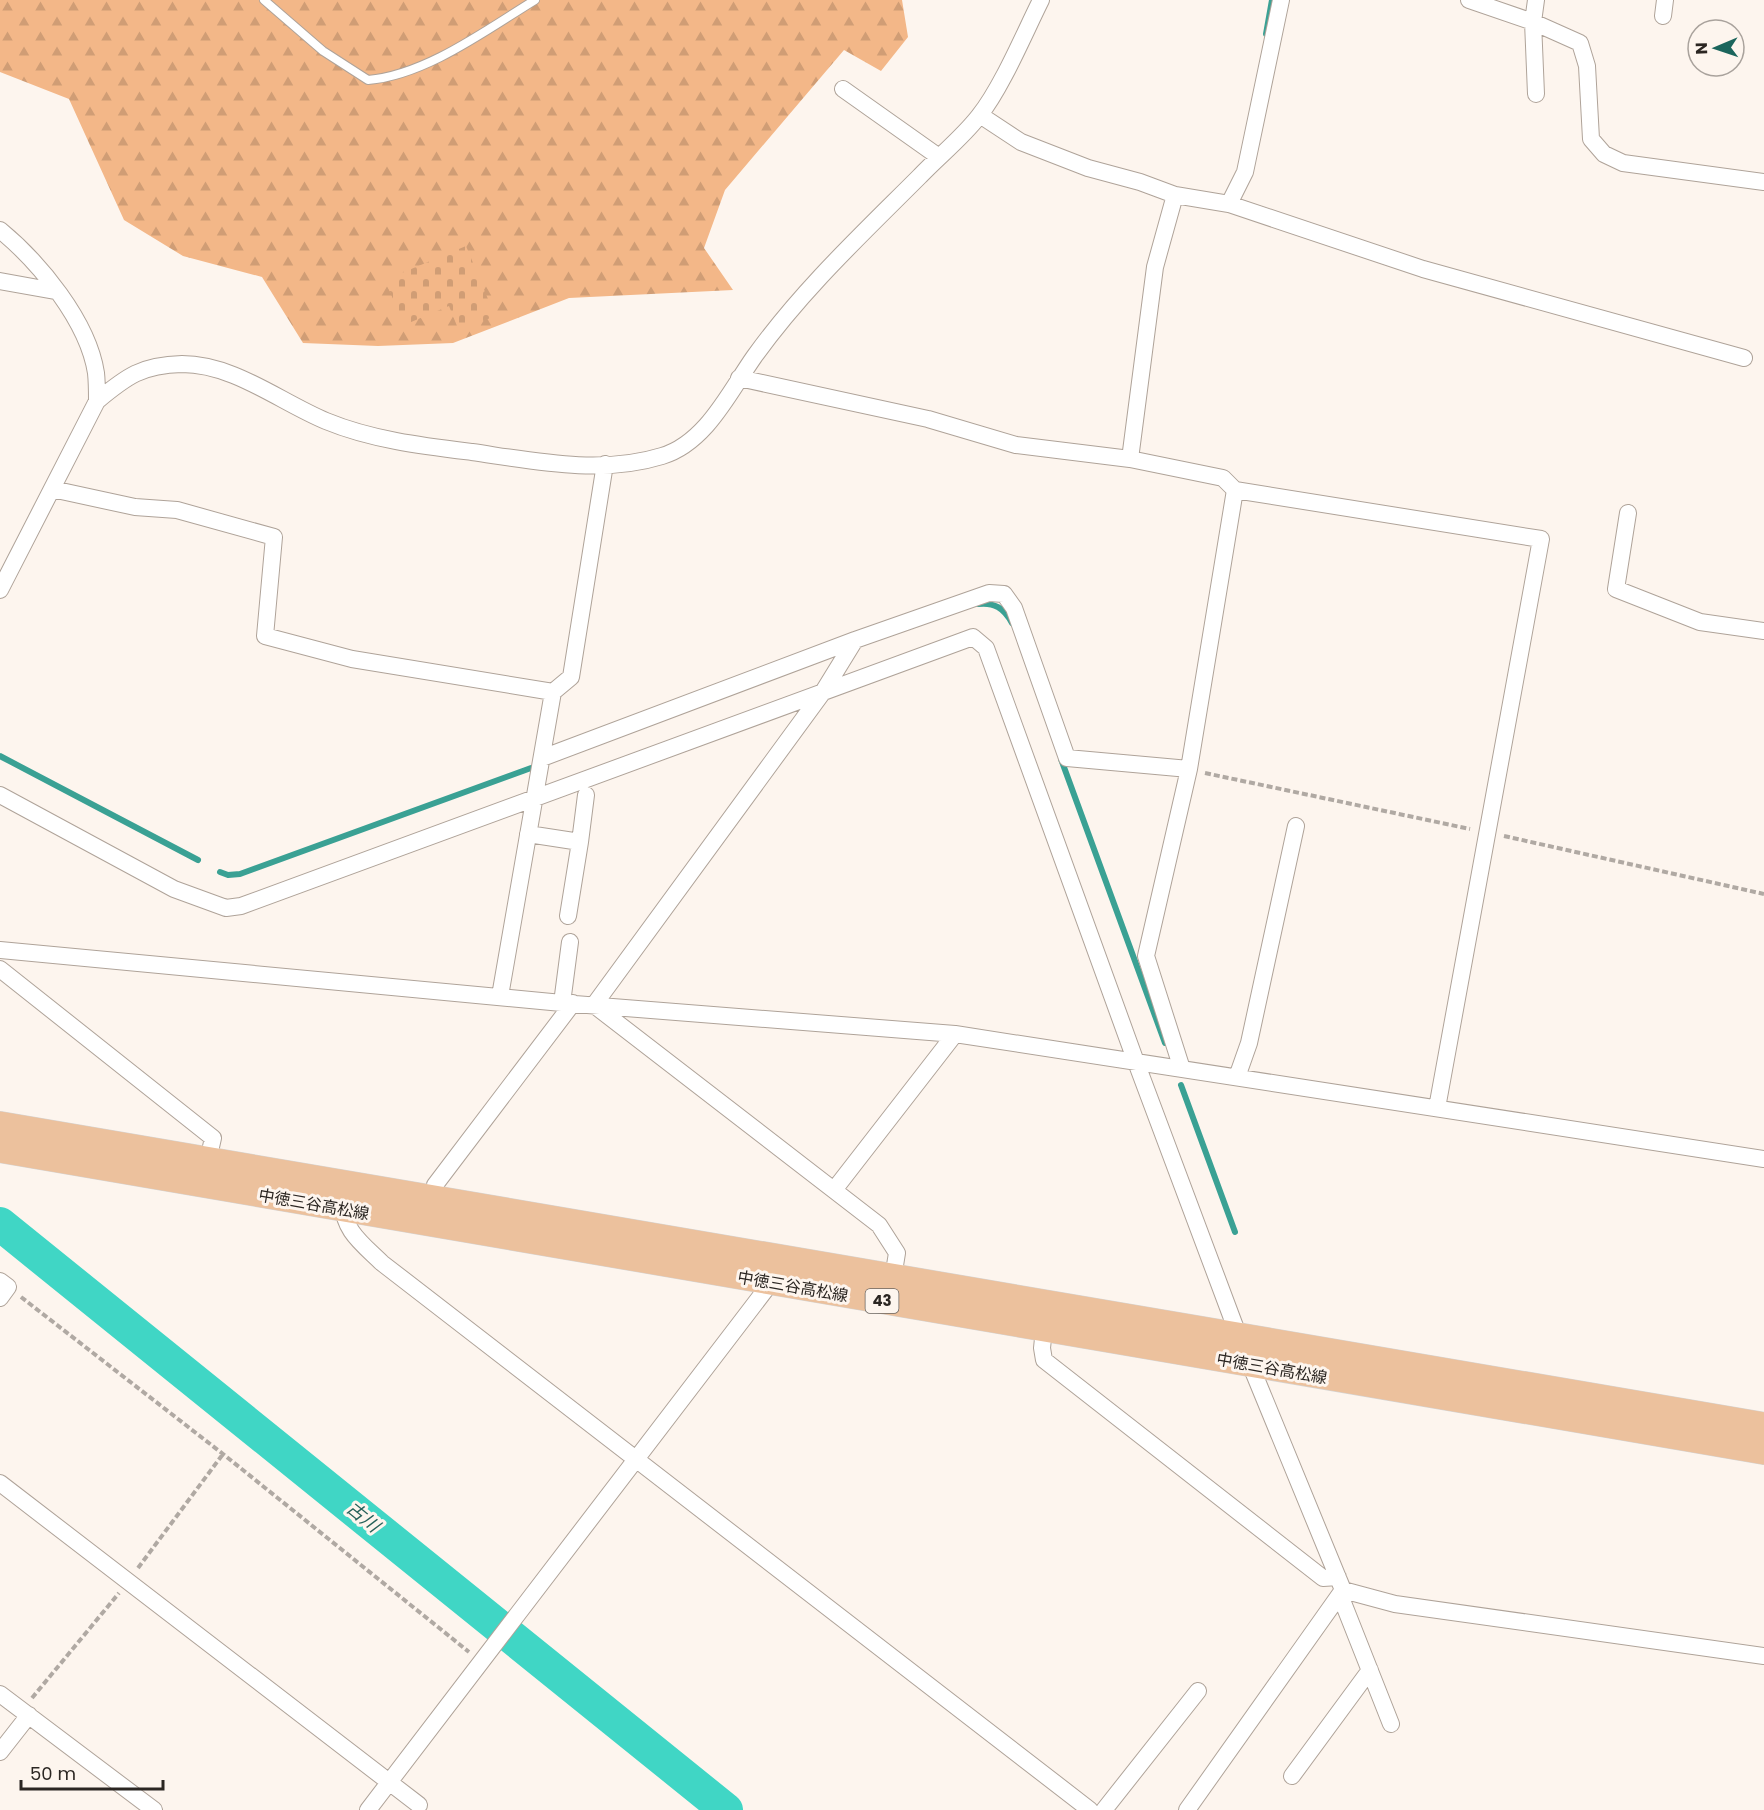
<svg xmlns="http://www.w3.org/2000/svg" width="1764" height="1810" font-family="Poppins,'Noto Sans JP',sans-serif">
  <style>
    .forest { fill: url(#forest-firs) }
    .cemetery { fill: url(#cemetery-stones) }
    .lines { fill: none; stroke-linecap: round; stroke-linejoin: round }
    .stream { stroke: #3aa194; stroke-width: 6 }
    .river { stroke: #40d6c5; stroke-width: 34 }
    .lane-casing { stroke: #afa399; stroke-width: 10 }
    .street-casing { stroke: #afa399; stroke-width: 18 }
    .primary-casing { stroke: #d5d4d3; stroke-width: 28 }
    .path { stroke: #b0a9a3; stroke-width: 4; stroke-dasharray: 6 3; stroke-linecap: butt }
    .lane { stroke: #fff; stroke-width: 8 }
    .street { stroke: #fff; stroke-width: 16 }
    .primary { stroke: #ecc19d; stroke-width: 27 }
    .labels { text-anchor: middle; stroke-width: 6; stroke-linejoin: round; paint-order: stroke }
    .shield { fill: #fdf5ee; stroke: #6a645f; stroke-width: 1.5 }
    .shield-label { font-size: 15px; font-weight: bold; fill: #2b2622 }
    .street-label { font-size: 16px; fill: #2b2622; stroke: #fdf5ee }
    .water-label { font-size: 18px; font-style: italic; fill: #27625a; stroke: #fdf5ee }
  </style>
  <defs>
    <pattern id="forest-firs" width="22" height="20" patternUnits="userSpaceOnUse" patternTransform="scale(1.5)"><rect width="22" height="20" fill="#f3b788"/><path d="M5 1l3.5 6h-7zM16 11l3.5 6h-7z" fill="#d09d75"/></pattern>
    <pattern id="cemetery-stones" width="16" height="16" patternUnits="userSpaceOnUse" patternTransform="scale(1.5)"><rect width="16" height="16" fill="#f3b788"/><path d="M2 7V4a2 2 0 0 1 4 0v3zM10 15v-3a2 2 0 0 1 4 0v3z" fill="#d09d75"/></pattern>
  </defs>
  <rect width="100%" height="100%" fill="#fdf5ee"/>
  <!-- forest -->
  <path class="forest" d="M0,0H902L908,37L881,71L844,50L725,190L704,248L733,290L569,298L453,343L378,346L303,343L262,277L183,256L124,220L69,99L0,72Z"/>
  <!-- cemetery -->
  <path class="cemetery" d="M466,246L495,316L459,331L449,306L404,325L385,280Z"/>
  <g class="lines">
    <!-- stream -->
    <path class="stream" d="M1266,34L1272,0
      M978,604C994,602 1004,608 1012,623
      M0,756L198,860
      M1061,759L1165,1043
      M220,872L228,875L240,874L531,768
      M1181,1085L1235,1232"/>
    <!-- river -->
    <path class="river" d="M0,1224L726,1810"/>
    <!-- lane casing -->
    <g class="lane-casing">
      <path id="lane" d="M264,0L323,51L368,80C426,75 486,30 535,0"/>
    </g>
    <!-- street casing -->
    <g class="street-casing">
      <path id="street" d="M1469,0L1533,22L1580,43L1587,66L1591,139L1604,154L1623,163L1764,182
        M1663,16L1665,0
        M843,89L939,157
        M1536,94L1533,22L1536,0
        M980,115L1021,142L1088,168L1140,182L1175,195L1229,204L1423,269L1744,358
        M1229,204L1245,172L1281,0
        M0,230C39,262 88,321 96,373C97,382 97,392 97,401
        M0,281L55,291
        M739,378L928,419L1016,445L1130,459L1223,478L1235,490L1541,539L1437,1108
        M1130,459L1155,267L1175,195
        M52,489L135,507L177,510L274,537L265,636L352,659L553,692
        M1628,513L1616,589L1700,622L1764,631
        M0,590L97,401C127,376 142,365 182,364C234,364 280,402 326,421C372,440 423,446 472,452C534,461 601,475 662,456C706,443 730,391 754,357C802,290 862,234 920,176C939,156 962,138 979,116C1002,87 1024,34 1041,0
        M855,640L823,692L594,1005L879,1225L897,1253L892,1284
        M542,758L855,640L989,593L1004,594L1014,608L1067,758L1189,769
        M0,795L174,889L226,908L241,906L973,637L986,648L1136,1062L1239,1337L1343,1590L1187,1810
        M528,834L580,842L568,916
        M580,842L586,795
        M0,950L562,1003L955,1034L1764,1159
        M0,969L213,1138L206,1169
        M500,996L553,692L571,677L605,464
        M562,1003L570,942
        M1182,1069L1146,956L1189,769L1235,490
        M1237,1077L1249,1043L1296,826
        M834,1190L955,1034
        M433,1200L435,1185L573,1003
        M344,1201C340,1229 365,1246 382,1263L1090,1810
        M0,1281L8,1287L0,1298
        M1045,1320L1042,1348L1044,1360L1323,1578L1338,1577
        M0,1483L419,1805
        M1343,1590L1395,1604L1764,1656
        M1340,1595L1391,1724
        M0,1694L154,1810
        M0,1752L29,1715
        M1292,1776L1370,1670
        M368,1810L776,1276
        M1104,1810L1198,1691"/>
    </g>
    <!-- primary casing -->
    <g class="primary-casing">
      <path id="primary" d="M0,1125L1764,1426
        M0,1149L1764,1451"/>
    </g>
    <!-- path -->
    <path class="path" d="M1205,773L1470,829
      M1504,836L1764,894
      M21,1297L223,1454L469,1652
      M138,1568L223,1454
      M32,1698L119,1593"/>
    <!-- lane -->
    <use href="#lane" class="lane"/>
    <!-- street -->
    <use href="#street" class="street"/>
    <!-- primary -->
    <use href="#primary" class="primary"/>
  </g>
  <g class="labels">
    <!-- shield labels -->
    <rect class="shield" x="865.5" y="1289" width="33" height="24" rx="4.5"/>
    <g class="shield-label">
      <text x="882" y="1306">43</text>
    </g>
    <!-- street labels -->
    <g class="street-label">
      <text transform="translate(314 1204) rotate(10)" y="6">中徳三谷高松線</text>
      <text transform="translate(793 1286) rotate(10)" y="6">中徳三谷高松線</text>
      <text transform="translate(1272 1368) rotate(10)" y="6">中徳三谷高松線</text>
    </g>
    <!-- water labels -->
    <g class="water-label">
      <text transform="translate(363 1517) rotate(39)" y="6">古川</text>
    </g>
  </g>
  <!-- north arrow -->
  <g transform="translate(1716 48) rotate(268)"><circle r="28" fill="#fdf5ee" stroke="#a9a29c" stroke-width="1.5"/>
  <path d="M0-4.5L10 22L0 15L-10 22Z" fill="#1b655c"/>
  <text y="-9" font-size="16" font-weight="bold" text-anchor="middle" fill="#2b2622">N</text>
  </g>
  <!-- scale -->
  <path d="M21 1780v9h142v-9" fill="none" stroke="#2b2622" stroke-width="3"/>
  <text x="30" y="1780" font-size="18" fill="#2b2622" stroke="#fdf5ee" stroke-width="4.5" paint-order="stroke">50 m</text>
</svg>
